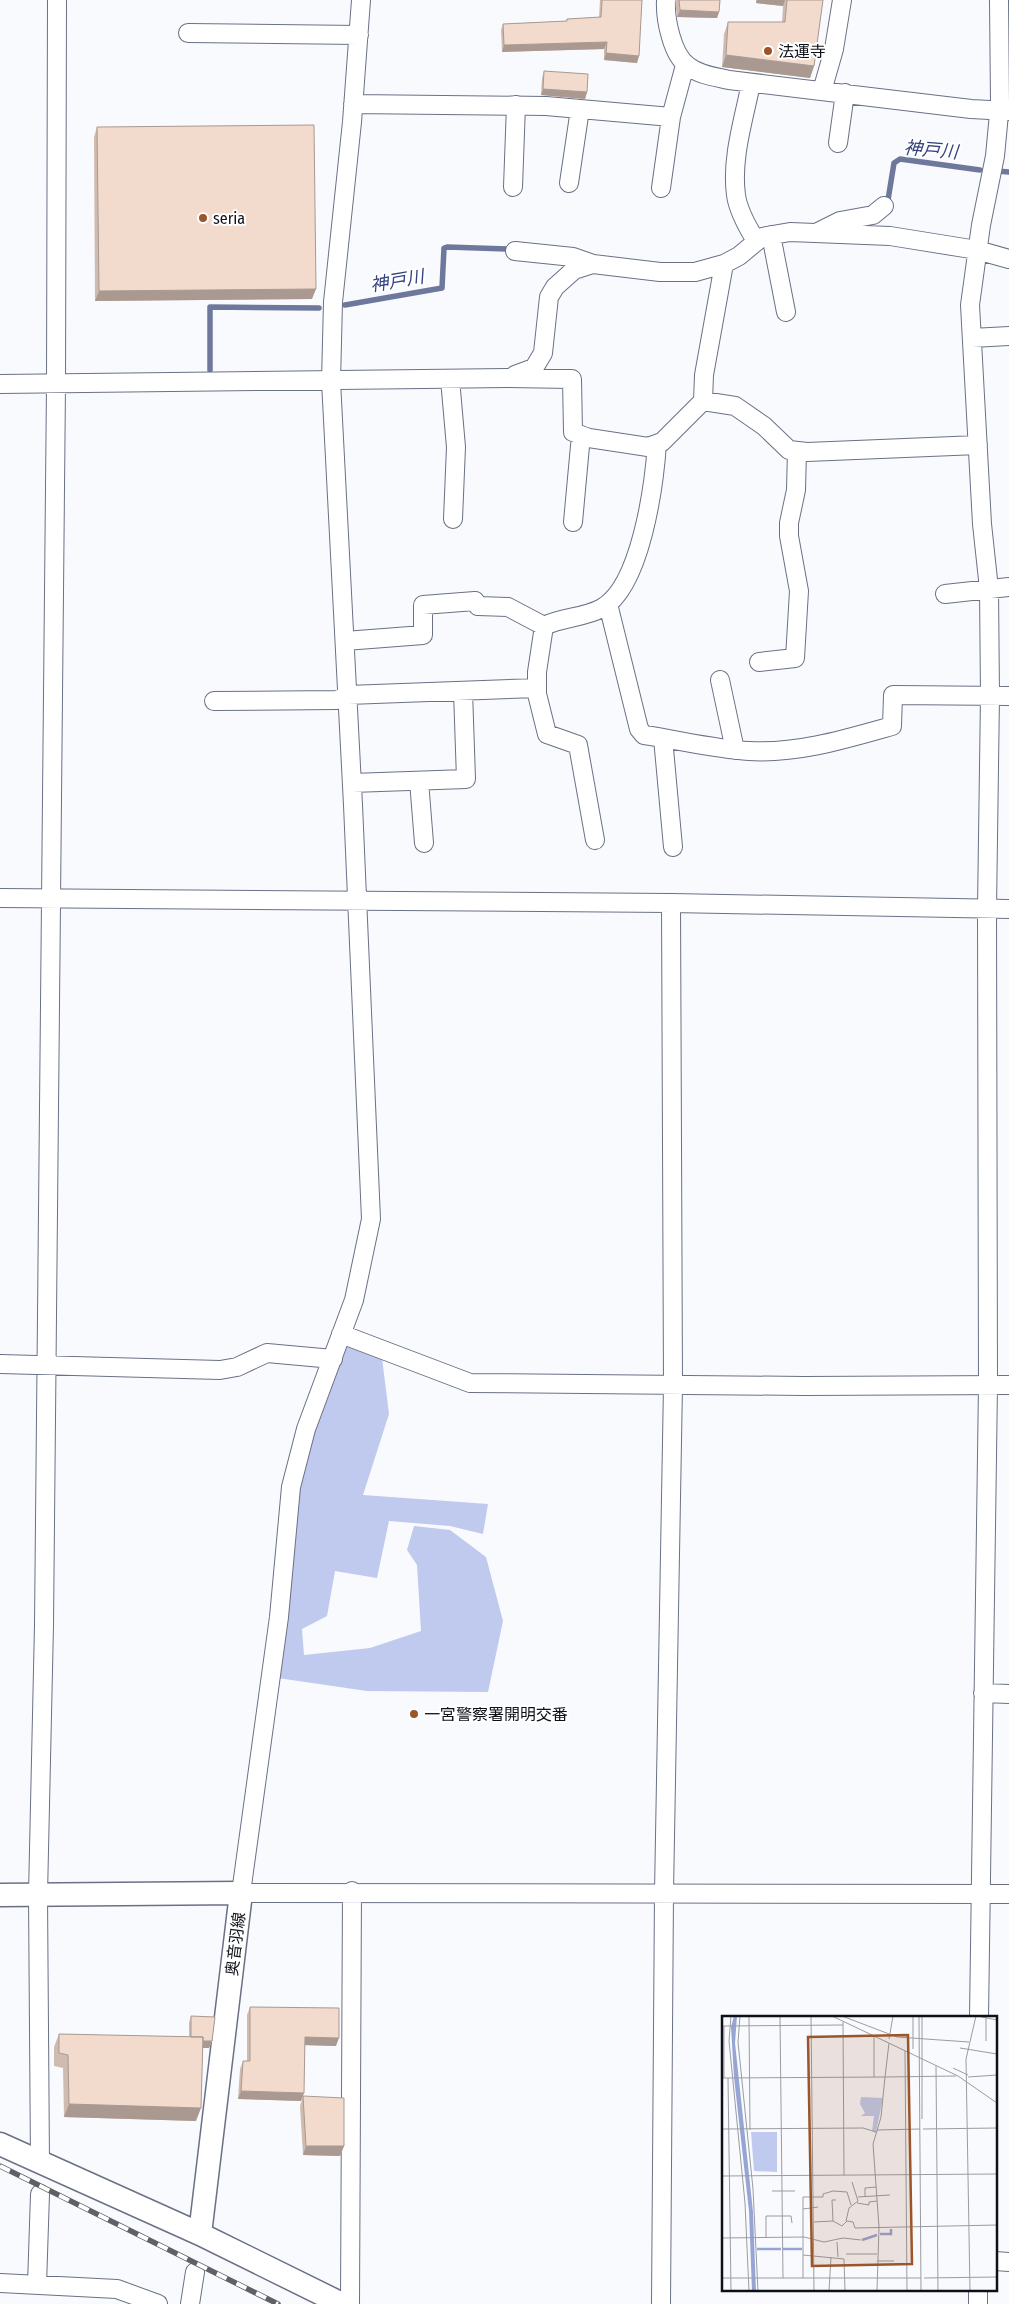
<svg xmlns="http://www.w3.org/2000/svg" width="1009" height="2304" font-family="'Fira Sans Condensed','Noto Sans JP',sans-serif">
  <style>
    .green { fill: #bfcaee }
    .lines { fill: none; stroke-linecap: round; stroke-linejoin: round }
    .stream { stroke: #6e789c; stroke-width: 5.5 }
    .minor-casing { stroke: #6a7185; stroke-width: 20 }
    .major-casing { stroke: #6a7185; stroke-width: 25 }
    .minor { stroke: #fff; stroke-width: 18 }
    .major { stroke: #fff; stroke-width: 22 }
    .rail-casing { stroke: #5f6167; stroke-width: 5.5 }
    .rail { stroke: #fff; stroke-width: 4; stroke-dasharray: 11; stroke-linecap: butt }
    .wall { fill: #d0bbb0 }
    .shaded-wall { fill: #a99990 }
    .building { fill: #f2dacd; stroke: #a99990 }
    .poi-dot { fill: #9b552a; stroke: #fff; stroke-width: 2 }
    .labels { text-anchor: middle; stroke-width: 4; stroke-linejoin: round; paint-order: stroke }
    .poi-label { font-size: 16px; fill: #0e1018; stroke: #fff; text-anchor: start }
    .street-label { font-size: 16px; fill: #0e1018; stroke: #fff }
    .water-label { font-size: 18px; font-style: italic; fill: #34427e; stroke: #fff }
    .inset-river { fill: none; stroke: #97a5d5; stroke-width: 2.5 }
    .inset-road { fill: none; stroke: #9a9ca2; stroke-width: 1 }
    .view { fill: #9b552a; fill-opacity: 0.15; stroke: #9b552a; stroke-width: 2.5 }
    .inset-edge { fill: none; stroke: #0e1018; stroke-width: 2.5 }
  </style>
  <rect width="100%" height="100%" fill="#f8fafe"/>
  <!-- green -->
  <path class="green" d="M341,1334L381,1350L389,1414L363,1495L488,1504L483,1534L450,1526L389,1521L377,1578L335,1571L327,1616L302,1629L304,1655L370,1648L421,1631L417,1565L407,1550L414,1526L450,1530L486,1557L503,1621L488,1692L367,1691L271,1677L291,1487Z"/>
  <g class="lines">
    <!-- stream -->
    <path class="stream" d="M997,171L1009,172
      M887,206L894,163L900,159L980,170
      M345,305L442,288L444,248L447,247L507,249
      M210,370V307L319,308"/>
    <!-- minor casing -->
    <g class="minor-casing">
      <path id="minor" d="M361,0L352,122L333,302L331,381L353,805L371,1219L354,1300L306,1429L291,1487L279,1617L241,1893L1009,1894
        M666,0C665,19 672,55 688,66C699,75 716,77 729,80L971,109L1009,111
        M188,33L359,35
        M751,83C744,119 731,158 736,195C738,211 748,228 756,241
        M822,91L834,49L842,0
        M353,104L546,106L671,117
        M838,143L845,93
        M569,183L580,109
        M513,187L516,105
        M661,188L671,117L685,65
        M818,232L840,221L873,215L884,206
        M771,235L786,312
        M515,251L573,257L593,264L660,272H695L724,264L739,256L762,237L790,232L890,236L977,250L1009,259
        M972,338L1009,336
        M515,375L534,368L543,353L549,297L555,287L574,270L593,264
        M450,379L456,447L453,519
        M0,384L507,378L572,379L573,432L589,438L648,447L662,442L703,401L735,406L764,426L789,450L807,452L978,445
        M703,401L704,375L724,264
        M573,522L581,435
        M945,594L1009,587
        M608,604L639,729L644,735C679,740 714,749 749,751C797,754 846,739 892,726L893,695L1009,696
        M345,641L423,635V605L475,601L478,606L508,607L544,626
        M759,662L795,658L799,591L789,536V523L796,490L797,451
        M720,680L735,750
        M214,701L337,700L348,695L537,688
        M663,738L673,847
        M419,781L424,843
        M352,783L466,779L463,691
        M595,840L578,745L547,734L537,694V672L544,626C562,617 584,618 602,608C641,586 654,486 657,444
        M0,898L671,903L1009,909
        M341,1334L470,1383L804,1386L1009,1385
        M0,1364L220,1370L237,1367L267,1353L333,1359
        M983,1693L1009,1694
        M979,2018L988,1385L987,909L990,696L989,589L982,524L970,305L981,225L995,156L1000,103L999,0
        M40,2163L38,1895L44,1625L56,385L57,0
        M995,2261L1009,2262
        M0,2283L117,2289L158,2304
        M37,2285L40,2194
        M190,2304L195,2272
        M350,2304L352,1891
        M661,2304L664,1893L673,1385L671,903
        M978,2304V2290"/>
    </g>
    <!-- major casing -->
    <g class="major-casing">
      <path id="major" d="M0,1895L241,1893L200,2234
        M0,2144L200,2234L342,2304"/>
    </g>
    <!-- minor -->
    <use href="#minor" class="minor"/>
    <!-- major -->
    <use href="#major" class="major"/>
    <!-- rail casing -->
    <g class="rail-casing">
      <path id="rail" d="M0,2166L278,2304"/>
    </g>
    <!-- rail -->
    <use href="#rail" class="rail"/>
  </g>
  <!-- wall -->
  <path class="wall" d="M600,0H642L637,63L604,60V49L502,52L501,30L503,24L566,21L567,19L599,17Z
    M675,0H720L719,12L717,18L677,17Z
    M756,0H823L814,66L810,78L722,67L724,34L728,22H782L783,6L756,3Z
    M544,71L587,92L585,99L541,95L542,78Z
    M97,127L312,299L95,301L94,137Z
    M250,2007L336,2046L305,2045L301,2101L238,2099L240,2069L243,2061H247V2015Z
    M191,2016L212,2041L209,2048H202L196,2121L64,2117L63,2068L54,2066V2047L59,2034L189,2037V2023Z
    M303,2096L344,2146L340,2156L303,2155L300,2106Z"/>
  <!-- shaded-wall -->
  <path class="shaded-wall" d="M757,0H785L783,6L756,3Z
    M680,10L719,12L717,18L677,17Z
    M607,42L604,49L502,52L504,45Z
    M606,53L639,56L637,63L604,60Z
    M726,55L814,66L810,78L722,67Z
    M543,89L587,92L585,99L541,95Z
    M316,289L312,299L95,301L99,291Z
    M305,2037L339,2038L336,2046L302,2045Z
    M191,2041H212L209,2048H189Z
    M241,2091L304,2093L301,2101L238,2099Z
    M69,2104L201,2108L196,2121L64,2117Z
    M306,2146H344L340,2156L303,2155Z"/>
  <!-- building -->
  <path class="building" d="M602,0H642L639,56L606,53L607,42L504,45L503,24L567,21V19L601,17Z
    M679,0H720L719,12L680,10Z
    M787,0H823L814,66L726,55L728,22H785Z
    M544,71L588,74L587,92L543,89Z
    M314,125L316,289L99,291L97,127Z
    M250,2007L339,2008V2038L305,2037L304,2093L241,2091L243,2061H250Z
    M191,2016L215,2017L212,2041H203V2037H191Z
    M59,2034L203,2037L201,2108L69,2104L68,2055L59,2053Z
    M303,2096L344,2098V2146H306Z"/>
  <!-- markers -->
  <g class="poi-dot">
    <circle cx="768" cy="51" r="5"/>
    <circle cx="203" cy="218" r="5"/>
    <circle cx="414" cy="1714" r="5"/>
  </g>
  <g class="labels">
    <!-- poi labels -->
    <g class="poi-label">
      <text x="778" y="57">法運寺</text>
      <text x="213" y="224">seria</text>
      <text x="424" y="1720">一宮警察署開明交番</text>
    </g>
    <!-- street labels -->
    <g class="street-label">
      <text transform="translate(235 1944) rotate(-83)" y="6">奥音羽線</text>
    </g>
    <!-- water labels -->
    <g class="water-label">
      <text transform="translate(931 150) rotate(5)" y="6">神戸川</text>
      <text transform="translate(397 281) rotate(-10)" y="6">神戸川</text>
    </g>
  </g>
  <!-- overview -->
  <g transform="translate(722 2016)">
    <rect width="275" height="275" fill="#f8fafe"/>
    <path d="M139,81L161,82L154,116L150,115L152,100H139L143,97L138,88ZM29,116H55V156L32,155Z" fill="#bfcaee"/>
    <path d="M12,0H15L13,27L31,196L34,275H30L27,195L12,61L9,11Z" fill="#97a5d5"/>
    <path class="inset-river" d="M158,218H169V213M140,224L155,219M35,233H59M61,233H80"/>
    <path class="inset-road" d="M9,0L7,25L23,187L27,275M18,0L16,26L31,173L36,275M27,0L28,114M58,0L61,262M89,0L92,275M110,0L236,60L275,87M120,0L175,21L247,26M191,0V33M197,0L199,275M200,0V103M255,0L275,4M121,6L122,159M0,10L121,9M2,10V62M152,20V61M167,23L171,0M264,25V0M167,27L163,61L234,60M238,32L275,38M183,35L185,275M214,50L216,275M231,52L246,59M246,61L275,59M0,62L163,61L159,101L151,128L157,211L155,275M6,62L9,275M0,113L141,112L154,116M201,113L275,112M155,114L198,113M0,160L275,158M50,175H73M143,180V172L154,171M136,181L168,179M135,187L147,189V186L155,185M81,193L96,191M111,205L110,184H114M124,205L127,192L136,185L130,166M92,206L111,205L120,210L125,205L131,206L133,212L275,209M44,221V200H69L70,207M0,222L82,221L102,226L121,222L139,224M115,226L116,241M124,238H155M81,239L122,243L123,275M155,245H172M0,262H199M81,262V181H101V178L111,175L125,176L129,189M202,262L275,261M107,275L109,241M248,275L244,43L254,0"/>
    <path class="view" d="M186,19L190,248L90,250L86,21Z"/>
    <rect width="275" height="275" class="inset-edge"/>
  </g>
</svg>
